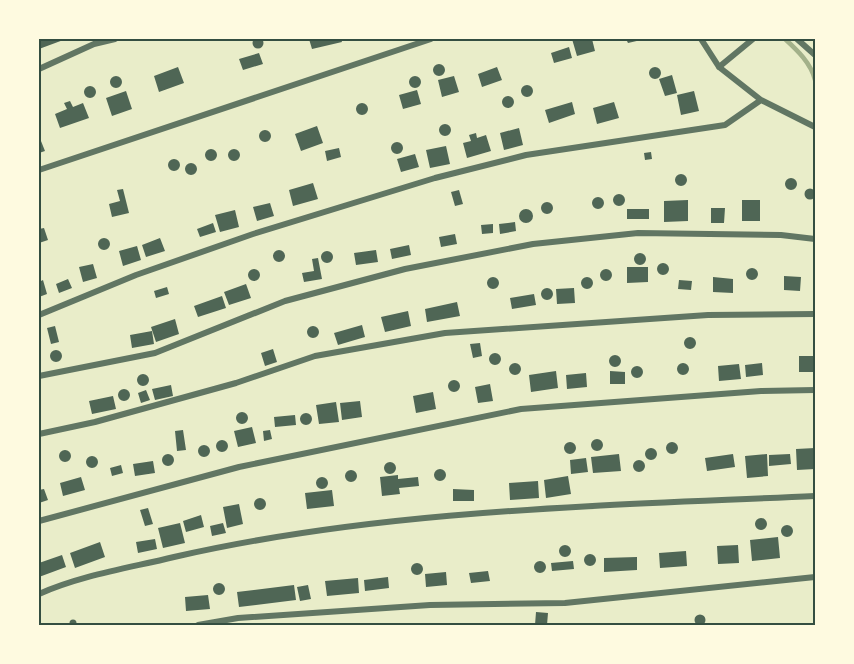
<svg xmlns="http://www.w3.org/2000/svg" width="854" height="664" font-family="Lato,sans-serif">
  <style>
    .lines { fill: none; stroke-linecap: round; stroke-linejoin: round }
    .stream { stroke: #a3b18a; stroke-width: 4.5 }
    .building { fill: #4f6655 }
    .minor { stroke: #617663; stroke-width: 6 }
    .neatline { fill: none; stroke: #344e41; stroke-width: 2 }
  </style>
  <rect width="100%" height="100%" fill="#e9edc9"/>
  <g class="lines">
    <!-- stream -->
    <path class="stream" d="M785,39C797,50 811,63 815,80"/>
  </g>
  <!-- building -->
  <path class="building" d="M252.5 43a5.5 5.5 0 1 1 11 0a5.5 5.5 0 1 1-11 0Z
    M39,39H66L39,49Z
    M309,39H341L342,42L312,49Z
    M572,39H592L595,51L577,56Z
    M626,39H641V40L628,43Z
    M569,47L572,58L554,63L551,53Z
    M259,53L263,64L243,70L239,59Z
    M433 70a6 6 0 1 1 12 0a6 6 0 1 1-12 0Z
    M178,67L184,83L159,92L154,76Z
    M497,67L502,80L482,87L478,74Z
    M649 73a6 6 0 1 1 12 0a6 6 0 1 1-12 0Z
    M672,75L677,93L665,96L659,79Z
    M454,76L459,92L442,97L438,80Z
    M409 82a6 6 0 1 1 12 0a6 6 0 1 1-12 0Z
    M110 82a6 6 0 1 1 12 0a6 6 0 1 1-12 0Z
    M521 91a6 6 0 1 1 12 0a6 6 0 1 1-12 0Z
    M84 92a6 6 0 1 1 12 0a6 6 0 1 1-12 0Z
    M417,90L421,104L403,109L399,95Z
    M126,91L132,109L112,116L106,98Z
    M694,91L699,111L681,115L677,95Z
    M502 102a6 6 0 1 1 12 0a6 6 0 1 1-12 0Z
    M70,101L73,107L83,103L89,118L60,128L55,114L67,109L64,103Z
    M572,102L575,114L549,123L545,110Z
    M614,102L619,118L597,124L593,108Z
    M356 109a6 6 0 1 1 12 0a6 6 0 1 1-12 0Z
    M439 130a6 6 0 1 1 12 0a6 6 0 1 1-12 0Z
    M317,126L323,143L301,151L295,134Z
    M519,128L523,145L504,150L500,133Z
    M259 136a6 6 0 1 1 12 0a6 6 0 1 1-12 0Z
    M476,133L477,138L486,135L491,151L467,158L463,143L471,141L469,135Z
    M39,136L45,151L39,153Z
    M391 148a6 6 0 1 1 12 0a6 6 0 1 1-12 0Z
    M446,146L450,164L430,168L426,150Z
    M339,148L341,157L327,161L325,151Z
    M205 155a6 6 0 1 1 12 0a6 6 0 1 1-12 0Z
    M228 155a6 6 0 1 1 12 0a6 6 0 1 1-12 0Z
    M651,152L652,159L645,160L644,153Z
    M415,154L419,167L401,172L397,159Z
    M168 165a6 6 0 1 1 12 0a6 6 0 1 1-12 0Z
    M185 169a6 6 0 1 1 12 0a6 6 0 1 1-12 0Z
    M675 180a6 6 0 1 1 12 0a6 6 0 1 1-12 0Z
    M785 184a6 6 0 1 1 12 0a6 6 0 1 1-12 0Z
    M313,183L318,199L293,206L289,190Z
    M804.5 194a5.5 5.5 0 1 1 11 0a5.5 5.5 0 1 1-11 0Z
    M123,189L129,213L112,217L109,204L120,201L117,190Z
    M459,190L463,204L455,206L451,192Z
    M613 200a6 6 0 1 1 12 0a6 6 0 1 1-12 0Z
    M592 203a6 6 0 1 1 12 0a6 6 0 1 1-12 0Z
    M688,200V221L664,222V201Z
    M742,200H760V221H742Z
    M541 208a6 6 0 1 1 12 0a6 6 0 1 1-12 0Z
    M270,203L274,216L257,221L253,207Z
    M711,208H725L724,223H711Z
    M627,209H649V219H627Z
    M519 216a7 7 0 1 1 14 0a7 7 0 1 1-14 0Z
    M235,210L239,227L220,232L215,215Z
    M515,222L516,231L500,234L499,224Z
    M213,223L216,232L200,237L197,229Z
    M493,224V233L482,234L481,225Z
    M44,228L48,240L39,243V229Z
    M455,234L457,244L441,247L439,237Z
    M160,238L165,251L146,257L142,245Z
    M98 244a6 6 0 1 1 12 0a6 6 0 1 1-12 0Z
    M409,245L411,255L392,259L390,249Z
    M137,246L141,260L123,266L119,251Z
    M376,250L378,262L356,265L354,253Z
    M273 256a6 6 0 1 1 12 0a6 6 0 1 1-12 0Z
    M321 257a6 6 0 1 1 12 0a6 6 0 1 1-12 0Z
    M634 259a6 6 0 1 1 12 0a6 6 0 1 1-12 0Z
    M318,258L322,279L304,282L302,273L314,271L312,259Z
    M657 269a6 6 0 1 1 12 0a6 6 0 1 1-12 0Z
    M93,264L97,278L83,282L79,267Z
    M627,267H648V282L627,283Z
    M746 274a6 6 0 1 1 12 0a6 6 0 1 1-12 0Z
    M600 275a6 6 0 1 1 12 0a6 6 0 1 1-12 0Z
    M248 275a6 6 0 1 1 12 0a6 6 0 1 1-12 0Z
    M784,276L801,277L800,291L784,290Z
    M713,277L733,279V293L713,292Z
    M581 283a6 6 0 1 1 12 0a6 6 0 1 1-12 0Z
    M487 283a6 6 0 1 1 12 0a6 6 0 1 1-12 0Z
    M68,279L72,288L59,293L56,284Z
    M43,280L47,294L39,297V282Z
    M679,280L692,281L691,290L678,289Z
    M246,284L251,298L229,305L224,292Z
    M167,287L169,294L156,298L154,291Z
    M574,288L575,303L557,304L556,289Z
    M541 294a6 6 0 1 1 12 0a6 6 0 1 1-12 0Z
    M534,294L536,305L512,309L510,298Z
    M222,296L226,308L198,317L194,306Z
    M457,302L460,316L427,322L425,309Z
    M408,311L411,326L385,332L381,317Z
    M175,319L179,334L156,342L151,327Z
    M362,325L365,337L338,345L334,333Z
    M55,326L59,342L51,344L47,328Z
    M307 332a6 6 0 1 1 12 0a6 6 0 1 1-12 0Z
    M152,331L154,344L132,348L130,335Z
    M684 343a6 6 0 1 1 12 0a6 6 0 1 1-12 0Z
    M480,343L482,356L473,358L470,344Z
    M273,349L277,362L265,366L261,353Z
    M50 356a6 6 0 1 1 12 0a6 6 0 1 1-12 0Z
    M489 359a6 6 0 1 1 12 0a6 6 0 1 1-12 0Z
    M609 361a6 6 0 1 1 12 0a6 6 0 1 1-12 0Z
    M799,356H815V372H799Z
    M762,363L763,375L746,377L745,365Z
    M509 369a6 6 0 1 1 12 0a6 6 0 1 1-12 0Z
    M677 369a6 6 0 1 1 12 0a6 6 0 1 1-12 0Z
    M739,364L741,379L719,381L718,366Z
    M631 372a6 6 0 1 1 12 0a6 6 0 1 1-12 0Z
    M556,371L558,388L531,392L529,375Z
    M610,371L625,372V384H610Z
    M586,373L587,387L567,389L566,375Z
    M137 380a6 6 0 1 1 12 0a6 6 0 1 1-12 0Z
    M448 386a6 6 0 1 1 12 0a6 6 0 1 1-12 0Z
    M490,384L493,401L478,403L475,387Z
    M171,385L173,396L155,400L152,389Z
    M118 395a6 6 0 1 1 12 0a6 6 0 1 1-12 0Z
    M146,390L150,400L141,403L138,393Z
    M433,392L436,409L416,413L413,396Z
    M113,396L116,409L92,414L89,401Z
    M360,401L362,417L342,420L340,403Z
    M336,402L339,422L319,424L316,405Z
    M236 418a6 6 0 1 1 12 0a6 6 0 1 1-12 0Z
    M300 419a6 6 0 1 1 12 0a6 6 0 1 1-12 0Z
    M295,415L296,425L275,427L274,417Z
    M252,427L256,443L238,447L234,431Z
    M183,430L186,450L177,451L175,431Z
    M270,430L272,439L264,441L263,431Z
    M591 445a6 6 0 1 1 12 0a6 6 0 1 1-12 0Z
    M216 446a6 6 0 1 1 12 0a6 6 0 1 1-12 0Z
    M564 448a6 6 0 1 1 12 0a6 6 0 1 1-12 0Z
    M666 448a6 6 0 1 1 12 0a6 6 0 1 1-12 0Z
    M198 451a6 6 0 1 1 12 0a6 6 0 1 1-12 0Z
    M815,448V469L797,470L796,449Z
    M645 454a6 6 0 1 1 12 0a6 6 0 1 1-12 0Z
    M59 456a6 6 0 1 1 12 0a6 6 0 1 1-12 0Z
    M619,454L621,471L593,473L591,457Z
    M733,454L735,467L707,471L705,458Z
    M767,454L768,476L747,478L745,456Z
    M790,454L791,464L769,466V455Z
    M162 460a6 6 0 1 1 12 0a6 6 0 1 1-12 0Z
    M86 462a6 6 0 1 1 12 0a6 6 0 1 1-12 0Z
    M586,458L588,472L571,474L570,460Z
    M633 466a6 6 0 1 1 12 0a6 6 0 1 1-12 0Z
    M153,461L155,473L135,476L133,464Z
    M384 468a6 6 0 1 1 12 0a6 6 0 1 1-12 0Z
    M121,465L123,473L112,476L110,468Z
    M434 475a6 6 0 1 1 12 0a6 6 0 1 1-12 0Z
    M345 476a6 6 0 1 1 12 0a6 6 0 1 1-12 0Z
    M398,475V479L418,477L419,486L399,488L400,494L382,496L380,477Z
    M568,476L571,494L546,498L544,480Z
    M81,477L85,490L63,496L60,483Z
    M316 483a6 6 0 1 1 12 0a6 6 0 1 1-12 0Z
    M538,481L539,498L510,500L509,483Z
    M44,489L48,500L39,503V490Z
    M453,489L474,490V501H453Z
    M332,490L334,506L307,509L305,493Z
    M254 504a6 6 0 1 1 12 0a6 6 0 1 1-12 0Z
    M239,504L243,524L227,528L223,507Z
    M148,508L153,524L145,526L140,510Z
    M201,515L204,527L186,532L183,521Z
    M755 524a6 6 0 1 1 12 0a6 6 0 1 1-12 0Z
    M180,523L185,543L163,548L158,528Z
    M223,523L226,533L212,536L210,526Z
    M781 531a6 6 0 1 1 12 0a6 6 0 1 1-12 0Z
    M778,537L780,558L752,561L750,540Z
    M155,539L157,549L138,553L136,542Z
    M100,542L105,557L75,568L70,553Z
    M738,545L739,563L718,564L717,546Z
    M559 551a6 6 0 1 1 12 0a6 6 0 1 1-12 0Z
    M686,551L687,566L660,568L659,553Z
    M584 560a6 6 0 1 1 12 0a6 6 0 1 1-12 0Z
    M62,555L66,567L39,577V563Z
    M637,557V570L604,572V558Z
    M573,561L574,569L552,571L551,563Z
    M534 567a6 6 0 1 1 12 0a6 6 0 1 1-12 0Z
    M411 569a6 6 0 1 1 12 0a6 6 0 1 1-12 0Z
    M488,571L490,581L471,583L469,573Z
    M446,572L447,585L426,587L425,574Z
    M388,577L389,588L365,591L364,580Z
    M358,578L359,593L327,596L325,581Z
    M213 589a6 6 0 1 1 12 0a6 6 0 1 1-12 0Z
    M294,585L296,600L239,607L237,592Z
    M308,585L311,599L300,601L297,587Z
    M208,595L210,609L186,611L185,597Z
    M536,612L548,613L547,625H535Z
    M694.5 620a5.5 5.5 0 1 1 11 0a5.5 5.5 0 1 1-11 0Z
    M69.5 623a3.5 3.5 0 1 1 7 0a3.5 3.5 0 1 1-7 0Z"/>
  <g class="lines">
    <!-- minor -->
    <path class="minor" d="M701,39L719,67L761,100
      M797,39L815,55
      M719,67L753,39
      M39,69L94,44L115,39
      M39,170L431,39
      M39,315L136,275L253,234L435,178L526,155L725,125L761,100L815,127
      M39,376L155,353L285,301L405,269L533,244L638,233L781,235L815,239
      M39,434L95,422L236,383L315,356L445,333L708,315L815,314
      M39,521L239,467L521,409L761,391L815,390
      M39,594C82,575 129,568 174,557C384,509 601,506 815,496
      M198,625L238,618L430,605L565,603L815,577"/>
  </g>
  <!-- border -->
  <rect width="854" height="664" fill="none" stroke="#fefae0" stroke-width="81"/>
  <rect x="40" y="40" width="774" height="584" class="neatline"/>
</svg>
